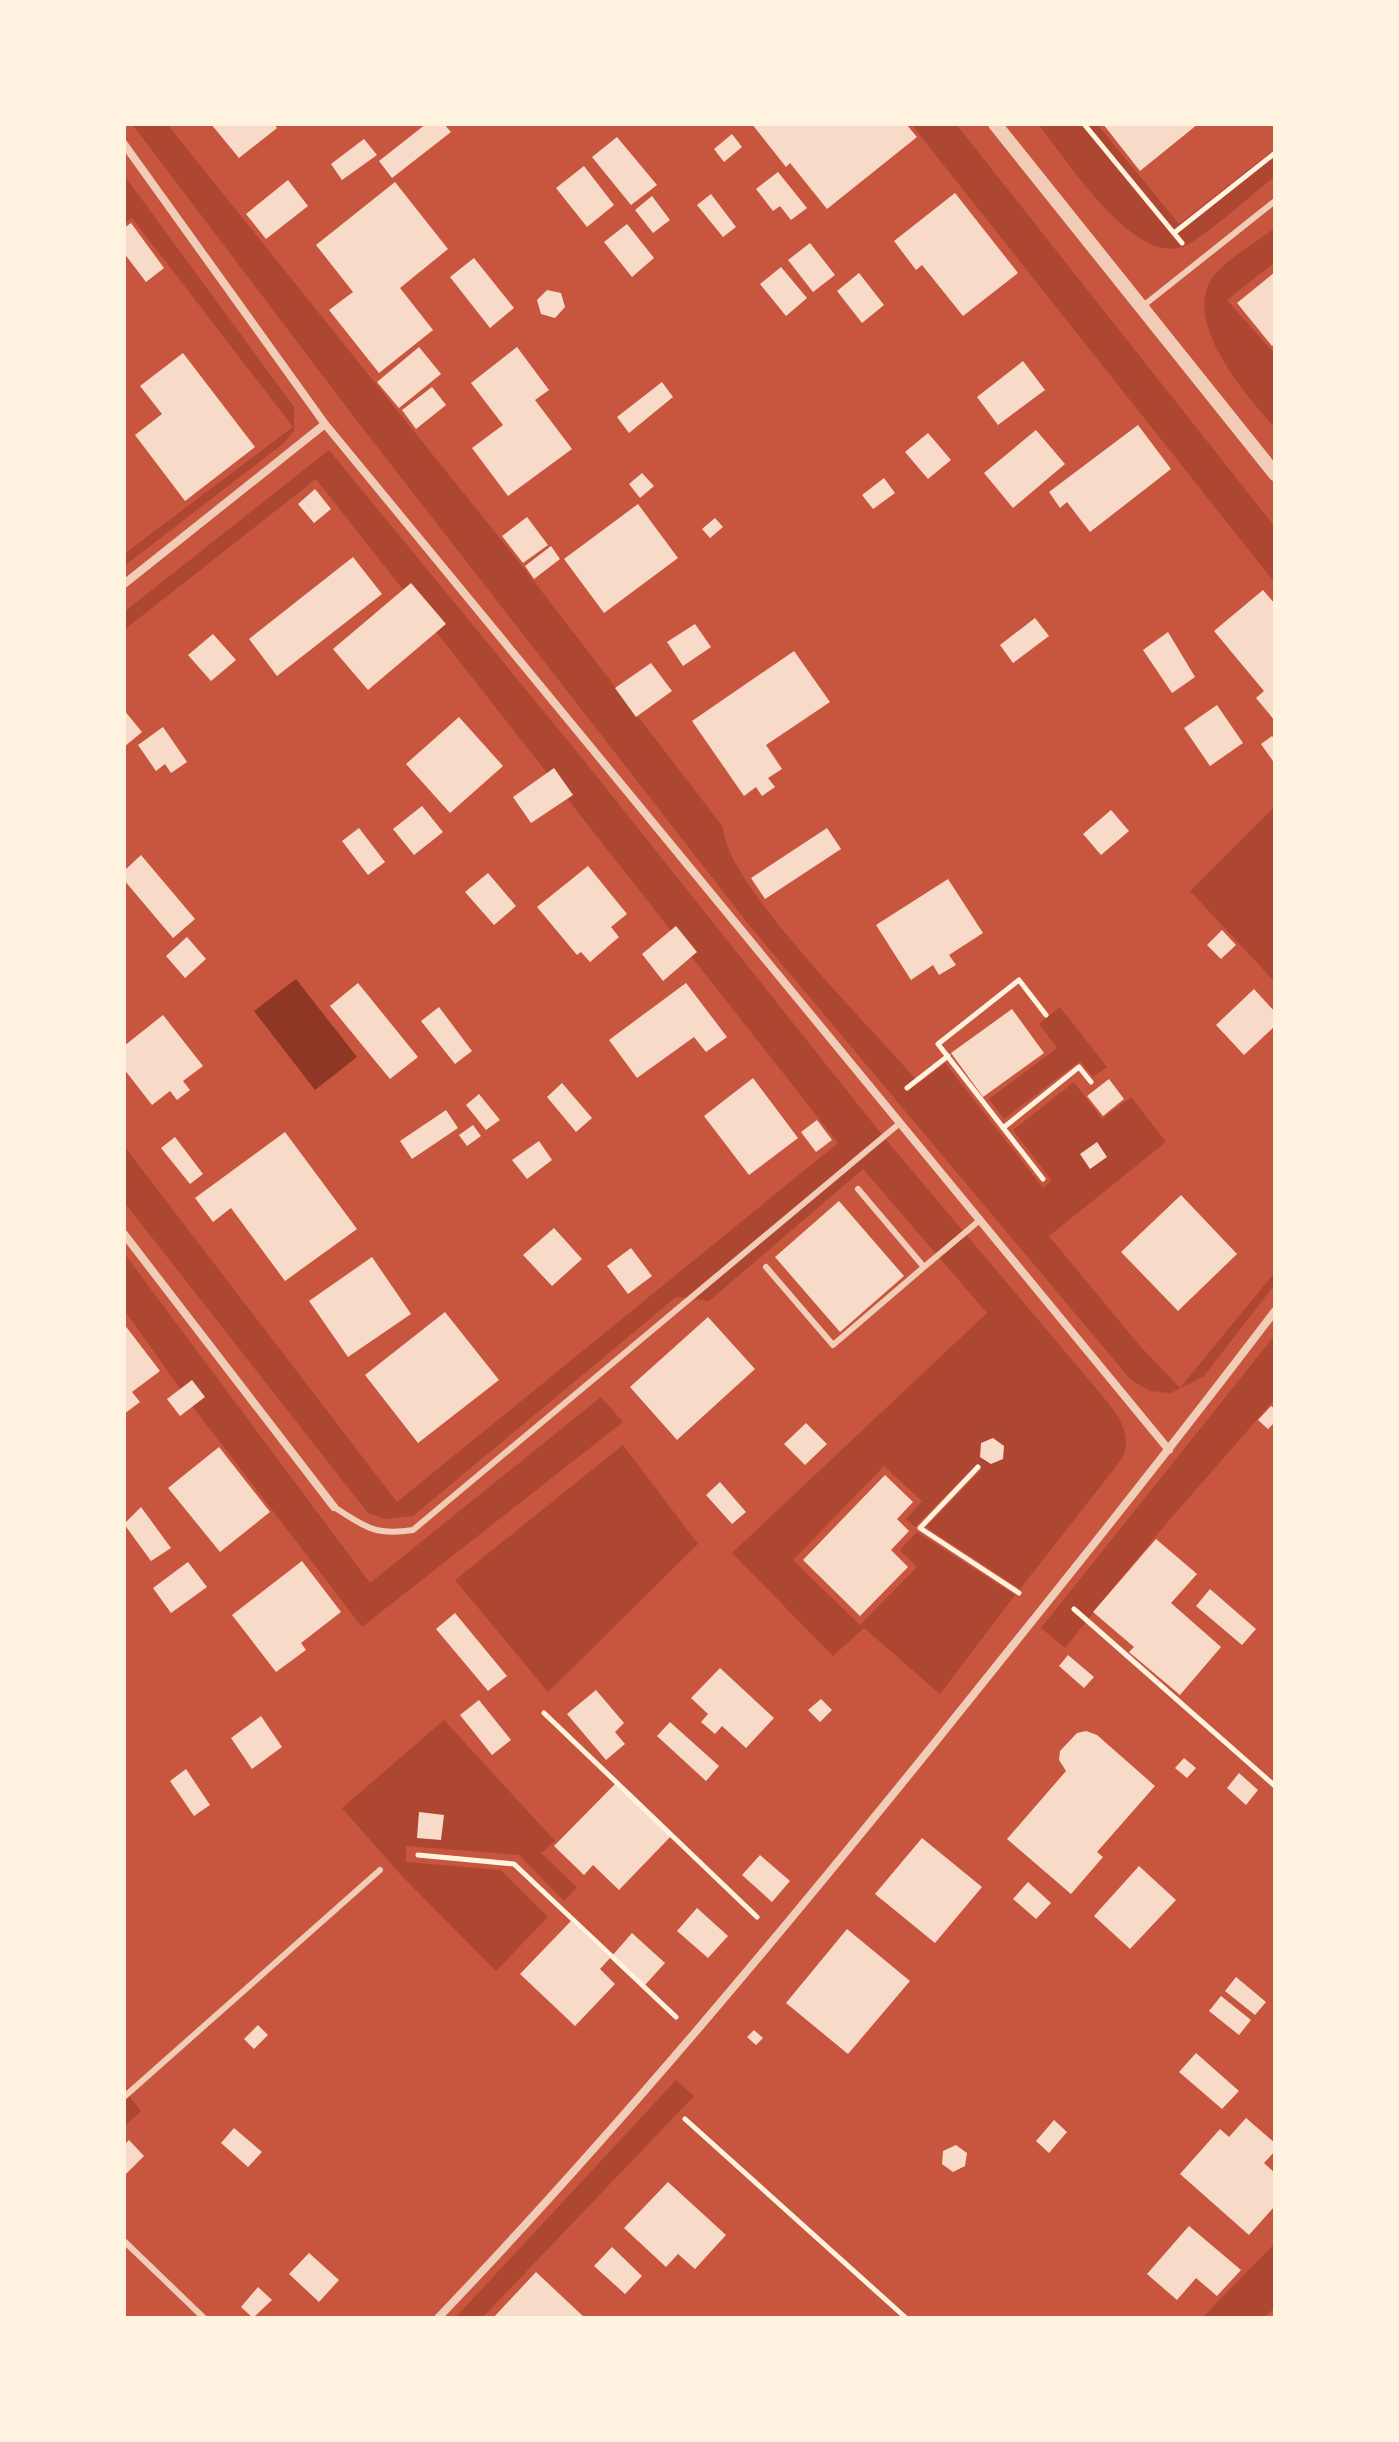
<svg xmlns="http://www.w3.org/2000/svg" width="1399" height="2442" font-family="Ubuntu,sans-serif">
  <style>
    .green { fill: #ae4732 }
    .water { fill: #8f3625 }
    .building { fill: #f7dbc8 }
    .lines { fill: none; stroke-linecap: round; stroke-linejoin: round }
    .path { stroke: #fff3e0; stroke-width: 5 }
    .service { stroke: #f1ccb7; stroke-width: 6 }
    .minor { stroke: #f1ccb7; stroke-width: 8 }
    .tertiary { stroke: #f1ccb7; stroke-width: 14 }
  </style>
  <rect width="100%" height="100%" fill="#c8553d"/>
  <!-- green -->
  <path class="green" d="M132,124H167L523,567L723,827C724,883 877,1033 919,1083L945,1063L1043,1188L1052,1181L1013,1130L1074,1082L1102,1119L1131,1097L1166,1142L1049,1236L1139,1345L1180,1388L1275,1272V1284L1204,1376L1171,1393L1150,1391L1131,1380L749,925L354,417Z
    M911,124H956L1275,527V583Z
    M1038,124H1097L1179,224L1275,149V176C1256,191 1200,241 1182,247C1132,264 1065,157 1038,124Z
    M124,175L294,407V431L284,443L124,566V554L293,427L132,218L124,224Z
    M1275,228V262L1227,300L1275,354V428C1246,395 1177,317 1216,273C1232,256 1256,242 1275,228Z
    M329,450L582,758L887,1141L1100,1393C1116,1413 1135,1434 1121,1460L1020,1589L926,1527L982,1469L977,1464L915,1527L906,1519L922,1501L884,1466L793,1560L860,1625L917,1567L900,1550L917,1532L1015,1595L940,1694L864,1628L833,1656L732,1553L987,1313L863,1169L709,1301L676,1297L413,1516L386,1519L368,1513L124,1202V1146L397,1502L838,1143L316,479L124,630V612Z
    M1275,806V982L1190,891Z
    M1060,1007L1107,1067L1093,1077L1080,1061L1004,1119L989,1099L1057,1048L1039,1024Z
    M124,1253L370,1583L601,1397L623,1422L362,1627L196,1411L124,1310Z
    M1275,1335V1399L1159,1532L1065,1648L1041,1628Z
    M623,1445L698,1544L548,1692L455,1580Z
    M444,1720L555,1841L541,1853L577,1887L564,1901L519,1855L406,1846V1862L501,1870L548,1917L496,1971L400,1874L342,1808Z
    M676,2080L694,2096L482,2318H455Z
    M124,2089L141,2111L124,2127Z
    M1275,2243V2307L1264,2318H1202Z"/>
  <!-- water -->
  <path class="water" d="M296,979L357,1057L315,1090L254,1011Z"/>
  <!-- building -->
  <path class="building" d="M211,124H274L277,128L239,158Z
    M426,124H444L451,132L392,178L379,161Z
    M752,124H906L917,137L827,209L790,163L786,167Z
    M1103,124H1198L1140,171Z
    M732,134L742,147L724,162L714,149Z
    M617,137L657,185L631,205L592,157Z
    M364,139L377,155L342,180L331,164Z
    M584,166L614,205L587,227L556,188Z
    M778,172L807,208L791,220L780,206L773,211L756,189Z
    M288,180L308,206L266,239L246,214Z
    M395,182L448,249L400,288L433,330L379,373L329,310L353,292L316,245Z
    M955,193L1018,273L963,316L922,265L916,270L894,241Z
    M711,194L736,227L723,237L697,205Z
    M652,196L670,220L653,233L635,210Z
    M131,223L164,268L146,282L124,253V228Z
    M627,224L654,258L632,277L604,242Z
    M810,243L835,275L813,292L788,260Z
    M474,258L514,308L490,328L450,277Z
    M781,267L807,298L786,316L760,284Z
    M1275,272V343L1272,346L1237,303Z
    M859,273L884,305L862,323L837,291Z
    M547,290L561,293L565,307L555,318L541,314L537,300Z
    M419,347L441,374L399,408L377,382Z
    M517,347L549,390L535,400L572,449L508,496L472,448L503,425L471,383Z
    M183,353L255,447L185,501L135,435L162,414L140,386Z
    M1023,361L1045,390L998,425L977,397Z
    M662,382L673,397L629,433L617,417Z
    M432,387L446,405L416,429L402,410Z
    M1138,425L1171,469L1090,532L1067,502L1060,508L1049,492Z
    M1036,430L1065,464L1013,508L984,473Z
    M928,433L951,460L928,479L905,452Z
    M642,473L654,486L640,498L629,484Z
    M884,478L895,493L873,509L862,495Z
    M315,489L331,509L314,523L298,504Z
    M638,504L678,558L604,613L564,559Z
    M527,517L548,545L523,563L502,536Z
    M715,518L723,527L710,538L702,529Z
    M551,546L560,559L534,579L525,566Z
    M353,557L382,594L277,676L249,639Z
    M411,583L446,624L368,690L333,649Z
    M1263,590L1275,604V721L1256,698L1264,691L1214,631Z
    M1035,618L1049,636L1013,663L1000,645Z
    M695,624L711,647L683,666L667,642Z
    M1168,632L1195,677L1172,693L1143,650Z
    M213,634L236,660L211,681L188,655Z
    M794,651L830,702L766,745L782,769L768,778L775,787L762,796L756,787L744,796L692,721Z
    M651,663L672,691L636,717L615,688Z
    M1217,705L1243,743L1210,766L1184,728Z
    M124,710L142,732L124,747Z
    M459,717L503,766L450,813L406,764Z
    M163,727L187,762L171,773L165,764L156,771L138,745Z
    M1272,736L1275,740V764L1261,744Z
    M554,768L573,795L531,823L513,797Z
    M422,806L443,832L414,855L393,829Z
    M1111,810L1129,831L1101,855L1083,834Z
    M359,828L385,862L368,875L342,841Z
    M827,828L841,849L765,899L751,878Z
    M141,855L195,919L173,938L124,880V871Z
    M588,866L627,914L611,927L619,937L590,962L581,952L577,955L537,907Z
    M488,873L516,906L494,925L465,892Z
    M948,879L983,933L949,955L956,965L939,975L933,965L911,980L876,925Z
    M676,926L697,952L663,981L642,954Z
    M1222,930L1236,945L1221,959L1207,945Z
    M187,937L206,959L185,978L166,956Z
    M358,983L418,1057L390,1079L330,1006Z
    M686,983L727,1037L706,1052L694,1037L637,1078L609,1040Z
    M1254,989L1275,1012V1026L1244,1055L1216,1025Z
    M439,1007L472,1051L455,1064L421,1021Z
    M1012,1009L1044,1053L983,1097L951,1053Z
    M163,1015L203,1066L183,1081L190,1090L177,1100L170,1091L152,1105L124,1069V1046Z
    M753,1078L798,1138L749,1175L704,1116Z
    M1109,1079L1124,1099L1103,1116L1087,1096Z
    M562,1083L592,1118L576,1132L547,1097Z
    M479,1094L500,1120L486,1130L466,1105Z
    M446,1110L458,1128L412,1159L400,1141Z
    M817,1120L832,1140L816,1152L801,1132Z
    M473,1125L481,1136L467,1146L459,1135Z
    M285,1132L357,1229L285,1281L231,1208L213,1222L195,1198Z
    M175,1137L203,1174L190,1184L161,1148Z
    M539,1141L552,1160L527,1179L512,1160Z
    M1097,1142L1107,1157L1090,1169L1080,1154Z
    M1181,1195L1237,1254L1178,1311L1121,1252Z
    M839,1201L904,1276L840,1332L775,1257Z
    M554,1228L582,1259L552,1286L523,1255Z
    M631,1248L652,1276L628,1294L607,1266Z
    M372,1257L411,1314L348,1357L309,1301Z
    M445,1312L499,1380L418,1443L365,1375Z
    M708,1317L755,1369L677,1440L630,1387Z
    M124,1324L160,1371L132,1392L140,1402L124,1414Z
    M192,1380L205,1397L180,1416L167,1399Z
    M1271,1406L1275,1409V1422L1268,1429L1258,1420Z
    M806,1423L827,1444L805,1465L784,1444Z
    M993,1438L1004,1446L1003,1459L991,1464L980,1457L981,1443Z
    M219,1447L270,1512L220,1552L168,1488Z
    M885,1475L913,1502L897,1519L909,1531L891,1550L908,1567L860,1616L803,1560Z
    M720,1482L746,1512L732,1524L706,1495Z
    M141,1507L171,1548L151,1561L124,1524Z
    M1156,1539L1197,1574L1171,1603L1221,1647L1180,1695L1129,1652L1134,1647L1093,1612Z
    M302,1561L341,1612L301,1643L306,1650L276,1672L232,1615Z
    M188,1562L207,1587L171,1613L153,1588Z
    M1210,1589L1256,1629L1242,1645L1196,1606Z
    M455,1613L507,1676L488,1691L436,1629Z
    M1068,1655L1094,1677L1084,1688L1059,1666Z
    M720,1668L774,1718L746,1748L722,1726L715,1734L701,1722L708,1714L691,1698Z
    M596,1690L624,1723L615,1732L625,1744L606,1760L567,1714Z
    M821,1699L832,1710L820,1722L808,1710Z
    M479,1700L511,1740L492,1755L460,1715Z
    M261,1716L282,1747L252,1769L231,1738Z
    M670,1722L719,1766L706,1781L657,1736Z
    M1086,1731L1097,1735L1155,1786L1097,1852L1103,1857L1071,1894L1007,1839L1066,1771L1059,1760L1060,1751L1077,1733Z
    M1184,1758L1196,1768L1187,1778L1175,1768Z
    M186,1769L210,1805L194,1816L170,1781Z
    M1239,1773L1258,1790L1246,1805L1227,1788Z
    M618,1781L673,1834L619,1890L593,1865L584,1875L554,1846Z
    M419,1812L444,1815L441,1840L417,1838Z
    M922,1838L982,1887L935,1943L875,1894Z
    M760,1855L790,1881L772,1902L742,1875Z
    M1139,1866L1176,1900L1130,1949L1094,1916Z
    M1028,1882L1051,1903L1036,1919L1013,1899Z
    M697,1908L728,1936L708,1958L677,1931Z
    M571,1921L610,1958L600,1969L615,1984L575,2026L520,1974Z
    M847,1929L910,1981L848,2054L786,2003Z
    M632,1933L665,1963L645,1985L612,1956Z
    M1236,1977L1266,2002L1255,2015L1225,1991Z
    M1221,1996L1251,2020L1239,2035L1209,2011Z
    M258,2025L268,2035L254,2049L244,2039Z
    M754,2030L763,2038L756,2045L747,2037Z
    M1196,2053L1239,2091L1222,2109L1179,2072Z
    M1246,2118L1275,2143V2151L1264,2163L1275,2173V2206L1249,2235L1180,2174L1220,2129L1229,2137Z
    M1054,2120L1067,2132L1049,2153L1036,2141Z
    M234,2128L262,2152L248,2167L221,2143Z
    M129,2140L144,2156L124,2176V2145Z
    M956,2145L967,2153L965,2166L953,2172L942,2164L943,2151Z
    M668,2182L726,2235L695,2269L678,2254L666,2267L624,2228Z
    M1189,2226L1241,2270L1217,2296L1196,2278L1177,2300L1147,2274Z
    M612,2247L642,2276L625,2294L594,2266Z
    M309,2253L339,2280L319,2302L289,2274Z
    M536,2272L585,2318H493Z
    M258,2287L272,2300L253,2318L241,2307Z"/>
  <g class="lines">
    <!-- path -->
    <path class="path" d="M1084,124L1182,243
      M1174,233L1275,153
      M907,1088L948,1056
      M1003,1128L1079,1067L1091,1082
      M1043,1179L938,1044L1019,980L1046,1015
      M978,1467L920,1528L1019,1593
      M1074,1609L1275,1786
      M544,1713L757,1917
      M418,1855L514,1864L676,2017
      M685,2119L906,2318"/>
    <!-- service -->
    <path class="service" d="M1143,306L1275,201
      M858,1189L924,1267L980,1220
      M766,1267L833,1345L924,1267
      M334,1507C365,1527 375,1536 413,1530L900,1123
      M124,2097L380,1870
      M124,2241L204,2318"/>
    <!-- minor -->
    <path class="minor" d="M124,144L325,424L1169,1450
      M124,584L325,424
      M124,1234L334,1507
      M438,2318C614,2134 777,1938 937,1740C1051,1598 1165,1456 1275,1311"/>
    <!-- tertiary -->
    <path class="tertiary" d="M995,124L1275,474"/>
  </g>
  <!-- border -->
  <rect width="1399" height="2442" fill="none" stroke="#fff3e0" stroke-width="252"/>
</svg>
